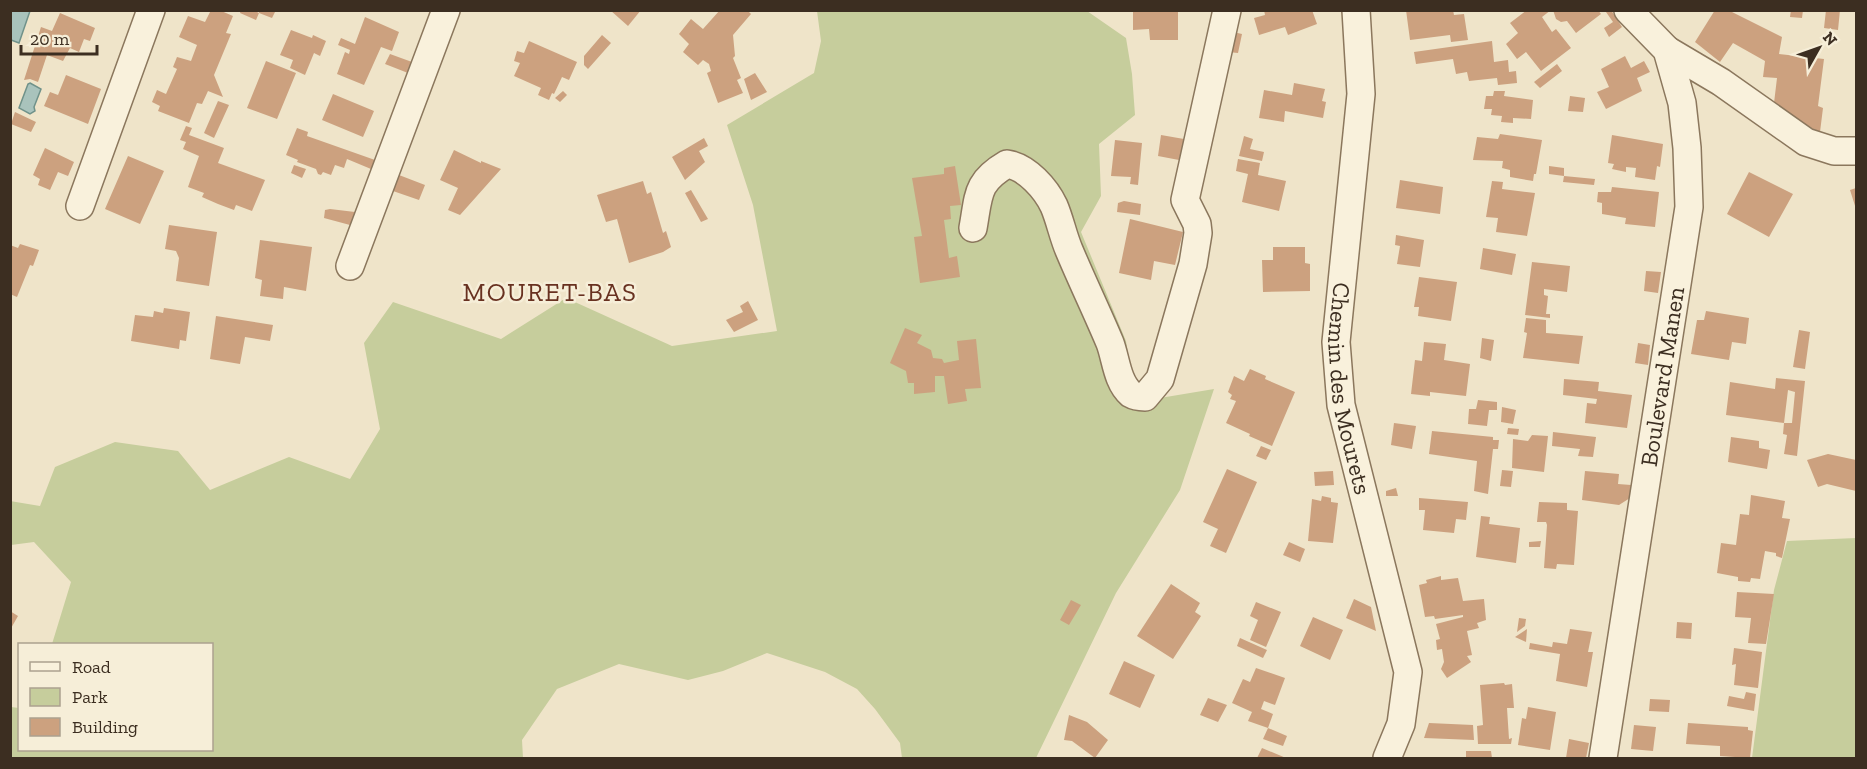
<svg xmlns="http://www.w3.org/2000/svg" width="1867" height="769" font-family="'Zilla Slab',serif">
  <style>
    .green { fill: #c6cd9c }
    .water { fill: #a9c3bc; stroke: #70928a; stroke-width: 1.5 }
    .building { fill: #cca17f }
    .lines { fill: none; stroke-linecap: round; stroke-linejoin: round }
    .minor-casing { stroke: #8b775d; stroke-width: 30 }
    .minor { stroke: #f9f1dc; stroke-width: 27 }
    .labels { text-anchor: middle; stroke-width: 5; stroke-linejoin: round; paint-order: stroke }
    .street-label { font-size: 24px; fill: #3c2e21; stroke: #f6eed8 }
    .neighbourhood-label { font-size: 26px; letter-spacing: 1.5px; fill: #683120; stroke: #f6eed8 }
  </style>
  <rect width="100%" height="100%" fill="#efe4c9"/>
  <!-- green -->
  <path class="green" d="M1019,10L1087,11L1126,38L1132,74L1135,115L1099,144L1101,196L1081,232L1126,341L1136,402L1214,389L1180,490L1116,593L1036,758H902L900,743L875,709L857,689L825,672L767,653L723,671L688,680L619,664L557,689L522,740L523,758H11V707L19,708L20,750H212V644H52L71,582L34,542L11,545L10,501L40,506L55,467L115,442L178,451L210,490L289,457L350,479L380,429L364,343L393,302L501,339L566,298L672,346L777,331L753,205L727,125L814,73L821,41L817,11Z
    M1856,538V758H1752L1774,590L1787,541Z"/>
  <!-- water -->
  <path class="water" d="M11,10L30,11L19,43L11,40Z
    M30,83L41,89L34,107L35,111L30,114L19,108L28,84Z"/>
  <!-- building -->
  <path class="building" d="M211,10H219L233,16L226,33L231,34L214,75L223,97L208,91L202,104L197,103L189,123L158,111L160,106L152,102L157,90L166,94L177,69L173,67L177,57L191,61L197,45L179,37L188,16L205,22Z
    M241,10H253L259,13L256,20L240,13Z
    M259,10H276L272,18L259,13Z
    M610,10H641L628,26Z
    M720,10H747L751,14L733,35L735,56L733,58L741,78L737,80L743,93L718,103L707,73L711,71L709,64L703,60L698,65L683,52L689,44L679,34L691,19L703,29Z
    M1133,10L1178,11V40H1150L1149,29L1133,30Z
    M1264,10H1312L1317,24L1288,35L1285,27L1259,35L1254,18L1265,15Z
    M1406,10H1453L1454,15L1464,14L1468,40L1451,42L1450,35L1410,40Z
    M1527,10H1551L1542,17L1552,32L1556,29L1571,48L1541,71L1526,52L1517,59L1506,44L1518,33L1510,23Z
    M1553,10H1598L1601,14L1576,33L1567,21L1561,22L1556,19Z
    M1609,10H1611L1622,27L1609,37L1604,28L1613,22L1606,12Z
    M1715,10H1728L1782,37L1779,54L1824,59L1818,106L1823,108L1820,132L1804,125L1774,103L1777,78L1763,77L1765,61L1733,43L1720,62L1695,42Z
    M1791,10H1803L1802,18L1790,17Z
    M1826,10H1840L1838,30L1824,28Z
    M60,13L95,28L90,41L84,39L79,52L70,48L63,61L47,55L38,82L30,79L24,80L41,27L52,31Z
    M365,17L399,32L392,51L381,47L364,85L337,74L345,52L349,54L350,50L338,45L341,38L355,44Z
    M291,30L312,38L313,35L326,41L320,56L314,53L305,75L290,68L293,60L280,55Z
    M1233,32L1242,34L1238,53L1228,52Z
    M602,35L611,43L588,69L584,65V56Z
    M529,41L577,62L569,80L562,77L554,94L552,93L549,100L538,95L541,88L514,76L520,63L514,61L517,51L524,53Z
    M1492,41L1494,62L1508,60L1509,72L1516,71L1517,83L1498,85L1497,78L1469,81L1467,72L1456,74L1453,59L1416,64L1414,52Z
    M390,54L412,62L408,73L385,64Z
    M1625,56L1631,68L1644,61L1650,72L1637,78L1642,91L1606,109L1597,92L1609,87L1601,69Z
    M266,61L296,73L277,119L247,108Z
    M1557,64L1562,71L1540,88L1534,82Z
    M755,73L767,92L751,100L744,79Z
    M66,75L101,89L88,124L44,106L50,92L58,95Z
    M1294,83L1325,89L1322,101L1326,102L1323,118L1285,111L1284,122L1259,118L1264,90L1292,95Z
    M563,91L567,95L560,102L555,98Z
    M1494,91H1505L1504,96L1533,100L1531,119L1513,118V123L1501,122L1502,116L1491,115L1492,109H1484L1486,96H1493Z
    M333,94L374,111L363,137L322,120Z
    M1570,96L1585,98L1583,112L1568,111Z
    M218,101L229,105L214,138L204,133Z
    M15,112L36,122L31,132L11,124Z
    M186,126L192,128L189,135L224,148L218,163L265,180L252,211L236,205L234,210L218,204L202,197L204,193L188,187L199,156L183,149L186,142L180,140Z
    M297,128L308,132L307,136L375,160L371,169L347,159L344,168L335,165L331,175L323,172L321,175L318,174L316,169L297,162L298,160L286,155Z
    M1500,134L1542,140L1536,174H1534L1533,181L1510,177V170L1502,168L1503,161L1473,160L1477,137L1498,139Z
    M1161,135L1184,139L1179,160L1158,156Z
    M1612,135L1663,144L1660,167L1657,166L1655,180L1635,177L1636,168L1626,167V172L1612,169L1614,164L1608,163Z
    M1244,136L1253,139L1250,149L1264,152L1262,161L1239,156Z
    M704,138L708,146L699,151L705,162L685,180L672,157Z
    M1115,140L1142,143L1138,185L1130,184L1131,177L1111,176Z
    M45,148L74,162L68,176L58,172L50,190L38,185L40,179L33,175Z
    M454,150L481,163V161L501,169L460,215L448,210L458,188L440,180Z
    M128,156L164,171L140,224L105,209Z
    M1238,159L1260,163L1258,175L1286,181L1279,211L1242,202L1248,174L1236,171Z
    M294,165L306,169L302,178L291,173Z
    M955,166L961,205L950,206L951,219L944,220L949,258L957,256L960,277L920,283L914,237L922,236L912,178L944,174V168Z
    M1549,166L1564,168V176L1595,179L1594,185L1563,182L1564,176L1549,174Z
    M1749,172L1793,194L1769,237L1727,214Z
    M399,175L425,185L419,200L393,191Z
    M1400,180L1443,187L1440,214L1396,208Z
    M643,181L647,194L651,192L663,233L666,231L671,247L663,252L629,263L617,219L606,222L597,195Z
    M1492,181L1503,182L1502,189L1535,193L1527,236L1496,232L1498,218L1486,217Z
    M1612,187L1659,192L1655,227L1625,224L1626,218L1602,214V203L1597,202L1598,192H1611Z
    M1856,188V209L1850,190Z
    M691,190L708,219L701,222L685,193Z
    M1124,201L1141,204L1140,215L1117,212L1118,203Z
    M330,209L355,212L350,225L324,218L325,210Z
    M1130,219L1183,232L1175,265L1154,261L1151,280L1119,273Z
    M169,225L217,232L209,286L176,281L179,258L176,251L165,249Z
    M1396,235L1424,240L1420,267L1397,264L1400,246L1395,245Z
    M260,240L312,247L306,291L284,287L283,299L260,296L262,280L255,278Z
    M20,244L39,250L33,266L30,265L17,297L10,294V245L18,248Z
    M1273,247H1305V263L1310,264V291L1263,292L1262,260H1273Z
    M1483,248L1516,254L1512,275L1480,269Z
    M1532,262L1570,266L1567,292L1544,289V295L1548,296L1546,314H1550V318L1525,315Z
    M1646,271L1661,272L1658,293L1644,291Z
    M1419,277L1457,282L1451,321L1418,316L1419,307H1414Z
    M748,301L758,320L734,332L726,320L743,312L740,306Z
    M164,308L190,312L186,341L180,340L179,349L131,341L135,315L153,317L154,311L163,313Z
    M1706,311L1749,318L1746,344L1732,342L1729,360L1691,354L1697,320H1704Z
    M216,316L273,325L270,341L245,337L240,364L210,359Z
    M1526,318L1546,320V333L1583,336L1579,364L1523,358L1527,333L1524,332Z
    M905,328L922,335L917,343L931,350L933,358L942,359L944,363L959,360L957,341L976,339L981,388L965,389L967,401L948,404L944,376H935V392L914,394V383H908L906,371L890,363Z
    M1799,330L1810,332L1805,369L1793,367Z
    M1482,338L1494,340L1491,361L1480,358Z
    M1424,342L1446,344L1444,360L1470,364L1466,396L1430,392V396L1411,394L1415,360L1422,361Z
    M1638,343L1650,345L1648,365L1635,363Z
    M1250,369L1266,376L1265,379L1295,392L1272,446L1249,436L1250,434L1226,423L1236,401L1230,399L1232,395L1228,392L1234,376L1244,381Z
    M1776,378L1805,381L1797,456L1784,454L1787,435L1783,434L1784,423H1792L1795,392L1788,390L1784,423L1726,415L1730,382L1775,389Z
    M1564,379L1599,382L1598,391L1632,395L1627,428L1585,423L1587,403L1596,404L1597,399L1563,395Z
    M1478,400L1497,402V410H1489L1487,426L1468,424L1469,409H1476Z
    M1502,407L1516,410L1513,424L1501,422Z
    M1394,423L1416,426L1412,449L1391,445Z
    M1508,428L1519,429L1518,435L1507,434Z
    M1432,431L1493,437V440H1499L1498,449H1493L1488,494L1474,491L1477,461L1429,454Z
    M1553,432L1596,437L1593,457L1578,456L1580,449L1552,446Z
    M1532,435L1548,436L1544,472L1512,468L1513,439L1528,441Z
    M1731,437L1759,441V448L1770,450L1767,469L1728,462Z
    M1261,446L1271,450L1266,460L1256,456Z
    M1828,454L1856,460V491L1827,484L1818,487L1807,460Z
    M1227,469L1257,482L1226,553L1210,546L1218,529L1203,522Z
    M1502,470L1513,471L1511,487L1500,486Z
    M1333,471L1334,485L1315,486L1314,472Z
    M1585,471L1619,474L1618,484L1631,485L1630,498L1619,505L1582,500Z
    M1396,488L1398,496H1386V491Z
    M1751,495L1785,501L1782,518L1790,519L1782,558L1776,556V553L1765,551L1760,579L1751,578L1750,582L1738,581V577L1717,573L1721,543L1736,545L1740,514L1749,515Z
    M1322,496L1331,498V502L1338,503L1333,543L1308,541L1312,499L1321,501Z
    M1419,498L1468,502L1466,520L1456,519L1454,533L1423,530L1425,510H1419Z
    M1539,502L1567,503V510L1578,511L1574,565L1557,564L1556,569L1544,568L1547,525L1546,522H1537Z
    M1481,516L1490,517L1489,524L1520,528L1516,563L1476,557Z
    M1541,541L1540,547H1529V542Z
    M1289,542L1305,549L1300,562L1283,555Z
    M1441,576V580L1458,578L1463,601L1484,599L1486,620L1477,623L1479,628L1467,631L1472,655L1467,656L1471,662L1447,678L1441,669L1444,662L1442,649L1437,650L1436,640L1440,639L1436,624L1463,617V615L1435,619L1434,616L1425,617L1419,585L1427,583L1426,580Z
    M1171,584L1200,603L1195,612L1201,616L1173,659L1137,636Z
    M1737,592L1774,594L1766,644L1748,643L1751,618L1735,617Z
    M1354,599L1371,607L1376,631L1346,618Z
    M1071,600L1081,605L1069,625L1060,620Z
    M1256,602L1281,612L1266,647L1250,640L1258,620L1250,616Z
    M10,611L18,616L10,630Z
    M1313,617L1343,630L1330,660L1300,646Z
    M1519,618L1526,619L1525,626L1517,632Z
    M1677,622L1692,623L1691,639L1676,638Z
    M1527,629L1526,642L1515,637Z
    M1570,629L1592,632L1588,652H1593L1587,687L1556,681L1560,654L1529,649L1530,643L1552,647L1553,642L1567,644Z
    M1240,638L1267,650L1263,658L1237,646Z
    M1734,648L1762,652L1758,688L1734,685L1736,664L1732,665Z
    M1124,661L1155,675L1140,708L1109,694Z
    M1256,668L1285,678L1275,705L1264,701L1261,709L1273,714L1268,728L1248,721L1252,712L1232,703L1243,679L1250,682Z
    M1504,683L1505,685L1512,684L1514,708H1507L1509,739L1512,738L1511,744H1478L1477,726L1483,725L1480,685Z
    M1746,692L1756,694L1754,711L1727,706L1729,696L1744,699Z
    M1208,698L1227,705L1218,722L1200,715Z
    M1650,699L1670,700L1669,712L1649,711Z
    M1528,707L1556,712L1550,750L1518,745L1522,718L1526,719Z
    M1069,715L1087,722L1108,740L1095,758L1072,741L1064,740Z
    M1429,723L1473,725L1474,740L1424,738Z
    M1688,723L1748,727V730L1753,731L1750,758L1720,756V746L1686,744Z
    M1634,725L1656,727L1653,751L1631,749Z
    M1268,728L1287,736L1283,746L1263,739Z
    M1569,739L1589,743L1586,758H1566Z
    M1262,748L1286,758H1257Z
    M1466,751H1491L1492,758H1466Z"/>
  <g class="lines">
    <!-- minor casing -->
    <g class="minor-casing">
      <g id="minor">
        <path id="s1" d="M1356,10L1361,94L1336,342L1341,405L1408,672L1401,724L1387,758"/>
        <path d="M1667,50L1721,82L1806,142L1834,151H1856"/>
        <path d="M80,206L151,10"/>
        <path d="M973,228C979,195 976,182 1007,164C1027,167 1046,189 1054,206C1060,220 1063,236 1069,250C1082,281 1097,312 1110,343C1116,359 1117,382 1131,394C1136,397 1140,397 1145,397L1160,379L1193,264L1198,233L1197,224L1185,200L1227,10"/>
        <path d="M350,266L446,10"/>
        <path id="s2" d="M1603,758L1689,207L1687,148L1682,103L1667,50L1628,10"/>
      </g>
    </g>
    <!-- minor -->
    <use href="#minor" class="minor"/>
  </g>
  <g class="labels">
    <!-- street labels -->
    <g class="street-label">
      <text dy="8" stroke="none"><textPath href="#s2" startOffset="386">Boulevard Manen</textPath></text>
      <text dy="8" stroke="none"><textPath href="#s1" startOffset="381">Chemin des Mourets</textPath></text>
    </g>
    <!-- neighbourhood labels -->
    <g class="neighbourhood-label">
      <text x="550" y="301">MOURET-BAS</text>
    </g>
  </g>
  <!-- border -->
  <rect width="1867" height="769" fill="none" stroke="#3c2e21" stroke-width="24"/>
  <!-- legend -->
  <rect x="18" y="643" width="195" height="108" fill="#f6eed8" stroke="#aca18f" stroke-width="1.5"/>
  <rect x="30" y="662" width="30" height="9" fill="#f9f1dc" stroke="#aca18f" stroke-width="1.5"/>
  <text x="72" y="673" font-size="18" fill="#3c2e21">Road</text>
  <rect x="30" y="688" width="30" height="18" fill="#c6cd9c" stroke="#aca18f" stroke-width="1.5"/>
  <text x="72" y="703" font-size="18" fill="#3c2e21">Park</text>
  <rect x="30" y="718" width="30" height="18" fill="#cca17f" stroke="#aca18f" stroke-width="1.5"/>
  <text x="72" y="733" font-size="18" fill="#3c2e21">Building</text>
  <!-- north arrow -->
  <g transform="translate(1819 48) rotate(50)" stroke="#f6eed8" stroke-width="4.5" paint-order="stroke">
  <path d="M0-4.5L10 22L0 15L-10 22Z" fill="#3c2e21"/>
  <text y="-9" font-size="16" font-weight="bold" text-anchor="middle" fill="#3c2e21">N</text>
  </g>
  <!-- scale -->
  <path d="M21 45v9h76v-9" fill="none" stroke="#3c2e21" stroke-width="3"/>
  <text x="30" y="45" font-size="18" fill="#3c2e21" stroke="#f6eed8" stroke-width="4.5" paint-order="stroke">20 m</text>
</svg>
